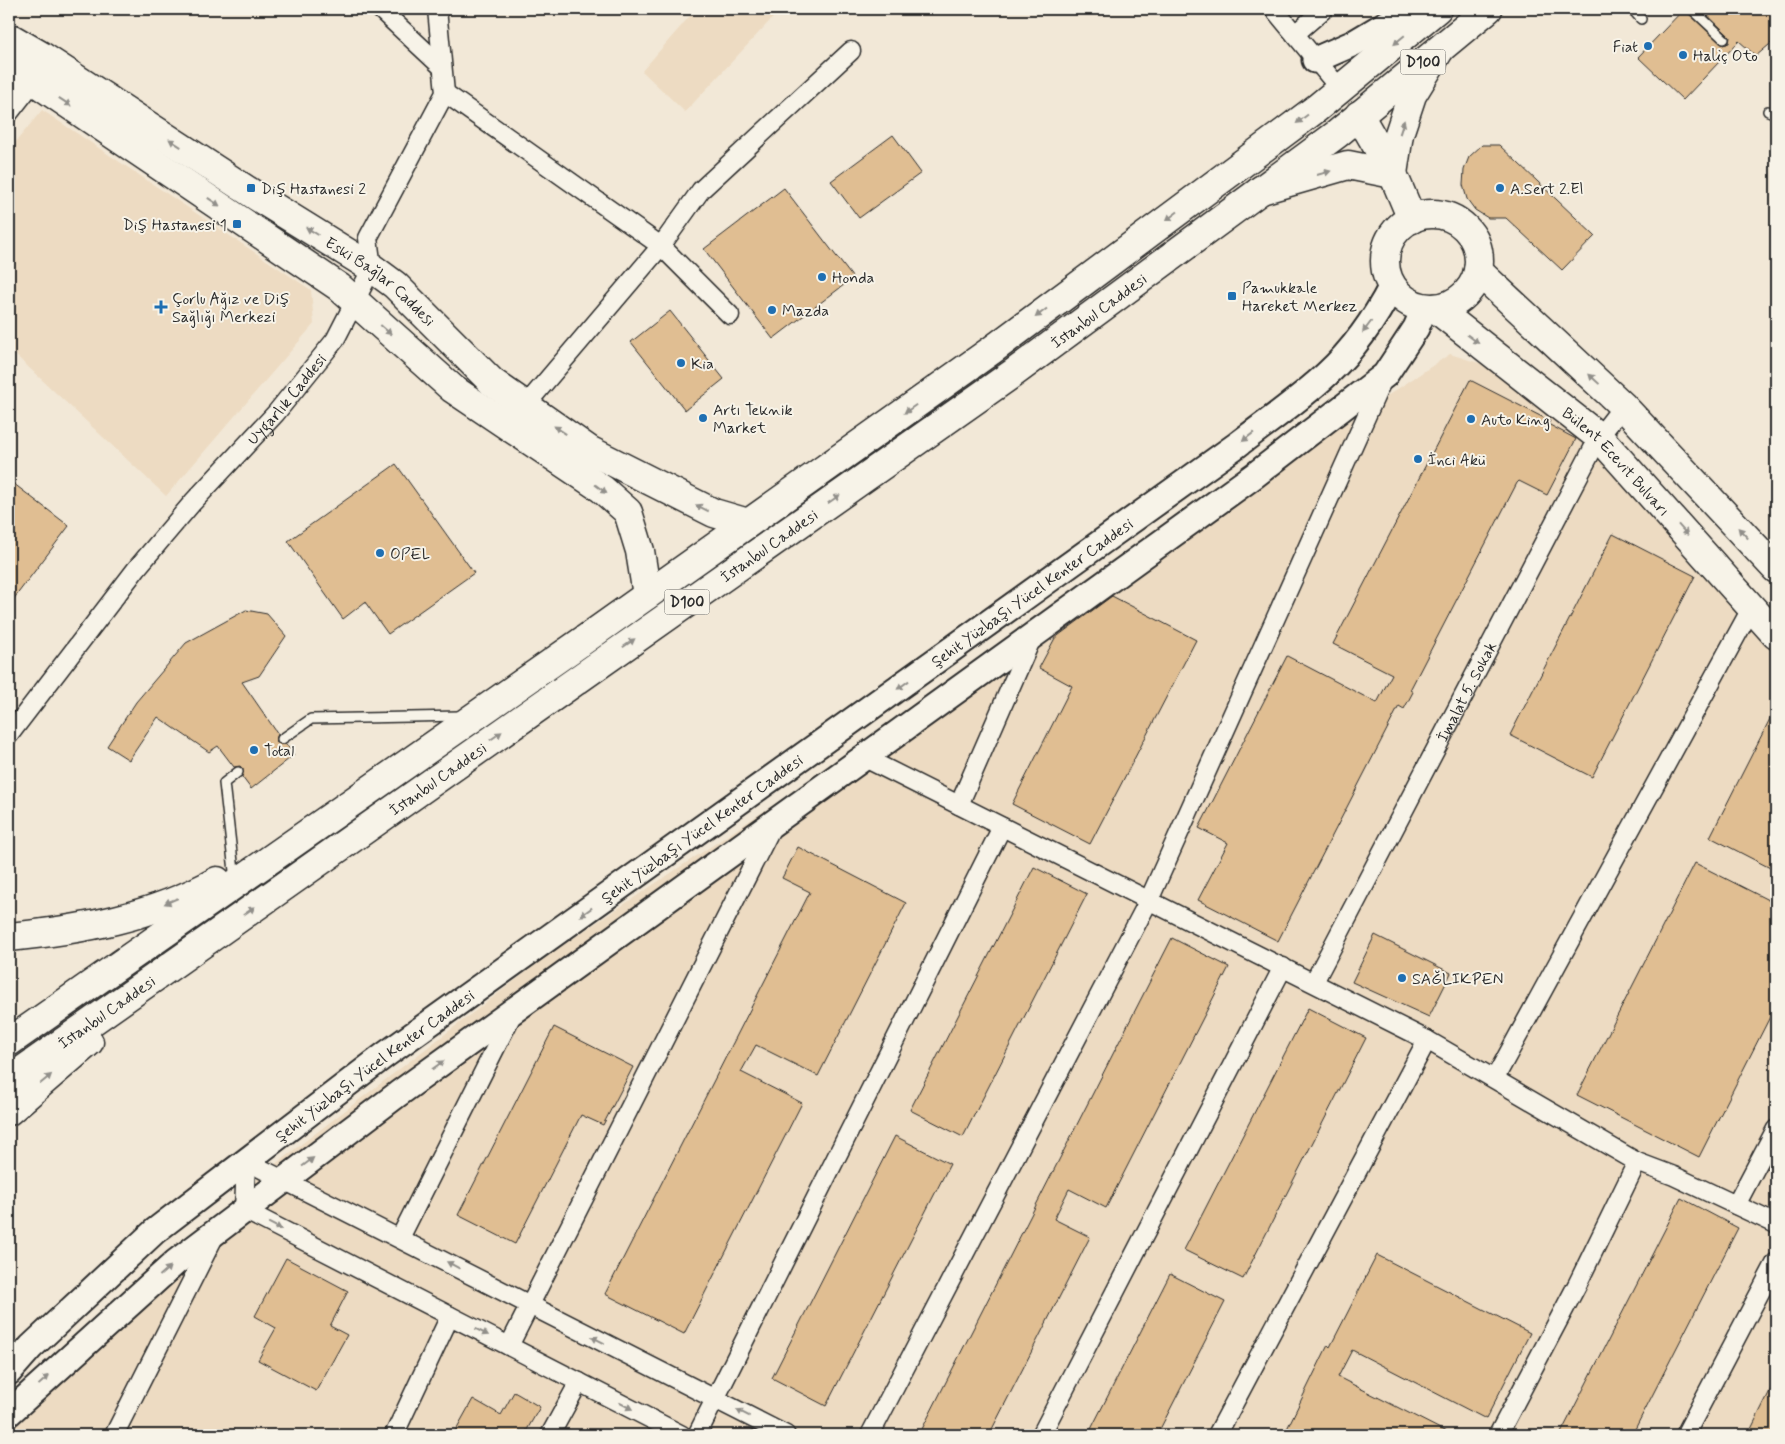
<svg xmlns="http://www.w3.org/2000/svg" width="1785" height="1444" font-family="Mynerve,sans-serif">
  <style>
    .built { fill: #eddbc2 }
    .building { fill: #e0be92; stroke: #2b2b2b }
    .lines { fill: none; stroke-linecap: round; stroke-linejoin: round }
    .lane-casing { stroke: #2b2b2b; stroke-width: 12 }
    .street-casing { stroke: #2b2b2b; stroke-width: 21 }
    .secondary-casing { stroke: #2b2b2b; stroke-width: 29 }
    .primary-casing { stroke: #2b2b2b; stroke-width: 31 }
    .highway-casing { stroke: #2b2b2b; stroke-width: 31 }
    .lane { stroke: #f7f3e8; stroke-width: 9 }
    .street { stroke: #f7f3e8; stroke-width: 18 }
    .secondary { stroke: #f7f3e8; stroke-width: 25 }
    .primary { stroke: #f7f3e8; stroke-width: 28 }
    .highway { stroke: #f7f3e8; stroke-width: 28 }
    .oneway { fill: #918f8a }
    .poi-dot { fill: #1f6fb2; stroke: #f7f3e8; stroke-width: 2 }
    .labels { text-anchor: middle; stroke-width: 4; stroke-linejoin: round; paint-order: stroke }
    .shield { fill: #f7f3e8; stroke: #686764; stroke-width: 1 }
    .shield-label { font-size: 15px; font-weight: bold; fill: #2b2b2b }
    .poi-label { font-size: 16px; fill: #2b2b2b; stroke: #f7f3e8; text-anchor: start }
    .street-label { font-size: 16px; fill: #2b2b2b; stroke: #f7f3e8 }
  </style>
  <rect width="100%" height="100%" fill="#f2e8d7"/>
  <filter id="ink" filterUnits="userSpaceOnUse"><feTurbulence type="fractalNoise" baseFrequency=".02" numOctaves="2"/><feDisplacementMap in="SourceGraphic" scale="10" xChannelSelector="R" yChannelSelector="G"/><feConvolveMatrix kernelMatrix="1 2 1 2 8 2 1 2 1" color-interpolation-filters="sRGB"/></filter>
  <g filter="url(#ink)">
    <!-- built -->
    <path class="built" d="M696,9H781L685,112L642,71Z
      M42,110L311,290L314,324L166,496L9,349V150Z
      M1450,354L1498,369L1583,409L1776,619V1435H9V1402L261,1175L551,953Z"/>
    <!-- building -->
    <path class="building" d="M1684,9L1723,45L1729,43L1730,37L1701,9H1776V39L1756,56L1739,41L1683,100L1638,57Z
      M893,135L921,173L859,218L831,181Z
      M1482,145H1499L1595,236L1562,270L1506,218H1488L1475,210L1467,199L1463,185L1464,170L1469,157Z
      M784,188L853,278L773,339L704,249Z
      M670,311L724,379L685,410L631,342Z
      M1470,380L1550,421L1548,424L1576,439L1547,495L1519,481L1517,483L1410,690L1413,692L1404,709L1399,706L1278,941L1198,900L1228,843L1199,828L1287,656L1377,703L1392,674L1333,644Z
      M396,464L474,573L388,634L365,602L343,619L288,541Z
      M9,480L69,526L9,605Z
      M1613,534L1695,576L1592,777L1510,735Z
      M1112,596L1196,640L1090,844L1012,804L1072,686L1039,668L1055,638Z
      M246,610L267,614L286,636L259,676L242,682L278,734L276,739L277,743L286,744L294,755L251,789L242,777L243,769L240,766L234,767L218,746L209,752L158,717L129,760L107,746L136,702L186,643Z
      M1776,707V871L1710,837Z
      M798,847L906,903L818,1076L756,1045L741,1072L802,1103L684,1334L605,1294L810,892L782,878Z
      M1695,863L1776,904V1005L1699,1157L1577,1095Z
      M1034,867L1087,894L963,1137L910,1110Z
      M1375,935L1451,973L1429,1017L1352,982Z
      M1172,938L1229,967L1106,1208L1069,1189L1054,1219L1090,1237L989,1435H919Z
      M1308,1008L1366,1038L1243,1279L1184,1250Z
      M554,1027L633,1067L603,1125L581,1115L515,1244L458,1215Z
      M895,1136L950,1164L826,1406L772,1378Z
      M1681,1198L1738,1228L1632,1435H1560Z
      M1377,1255L1530,1333L1486,1419L1352,1350L1338,1377L1452,1435H1284L1328,1345L1330,1347Z
      M286,1258L348,1291L330,1326L347,1335L316,1391L258,1360L276,1328L255,1316Z
      M1170,1274L1225,1302L1157,1435H1088Z
      M1776,1379V1435H1748Z
      M514,1392L540,1407L524,1435H453L473,1399L501,1415Z"/>
    <g class="lines">
      <!-- lane casing -->
      <g class="lane-casing">
        <path id="lane" d="M1632,9L1641,19
          M1692,9L1724,39
          M1768,111L1776,114
          M282,739L311,719L461,716
          M234,871L224,783L238,772"/>
      </g>
      <!-- street casing -->
      <g class="street-casing">
        <g id="street">
          <path d="M380,9L442,67"/>
          <path d="M1274,9L1340,89"/>
          <path d="M1295,34L1324,9"/>
          <path d="M445,93L661,246L730,315"/>
          <path d="M9,113L34,81"/>
          <path d="M525,406L661,246L701,190L851,51"/>
          <path id="s1" d="M9,735L137,568L193,502L276,413L335,340L372,268L368,238L445,93L437,9"/>
          <path d="M863,757L1427,1040L1637,1162L1577,1285L1498,1435"/>
          <path d="M959,805L1032,638"/>
          <path id="s2" d="M1314,982L1599,437L1623,406"/>
          <path d="M1495,1078L1752,607"/>
          <path d="M1637,1162L1674,1176L1776,1224"/>
          <path d="M1736,1205L1776,1129"/>
          <path d="M400,1238L512,1015"/>
          <path d="M509,1346L773,825"/>
          <path d="M114,1435L215,1235"/>
          <path d="M394,1435L450,1316"/>
          <path d="M550,1435L579,1382"/>
          <path d="M682,1435L244,1210L246,1161L786,1435"/>
          <path d="M697,1435L1002,827"/>
          <path d="M870,1435L1149,900L1383,379"/>
          <path d="M1041,1435L1283,967"/>
          <path d="M1217,1435L1427,1040"/>
          <path d="M1685,1435L1776,1262"/>
        </g>
      </g>
      <!-- secondary casing -->
      <g class="secondary-casing">
        <g id="secondary">
          <path d="M1315,60L1354,43L1411,9"/>
          <path id="s3" d="M9,1372L31,1347L155,1231L385,1055L1237,445C1267,422 1299,400 1327,374C1353,350 1376,317 1392,286"/>
          <path d="M9,1413L176,1262L398,1094L1255,475L1385,375L1416,328L1425,307"/>
        </g>
      </g>
      <!-- primary casing -->
      <g class="primary-casing">
        <g id="primary">
          <path id="s4" d="M9,37L40,55L256,196L372,268L395,285L492,382L589,450L714,513L748,523"/>
          <path d="M9,67L34,81L339,287L453,389L602,489L628,512L640,551L647,595"/>
          <path d="M1359,115L1393,174L1412,219"/>
          <path d="M1393,174L1399,134L1412,95L1439,51"/>
          <path d="M1261,190L1348,165L1393,174"/>
          <circle cx="1432" cy="261" r="47"/>
          <path d="M1478,271L1623,406L1776,569"/>
          <path id="s5" d="M1435,308L1599,437L1776,635"/>
        </g>
      </g>
      <!-- highway casing -->
      <g class="highway-casing">
        <g id="highway">
          <path d="M9,937C80,930 153,917 217,881"/>
          <path d="M9,1042L577,645L992,350L1317,108L1437,9"/>
          <path id="s6" d="M9,1080L1012,374L1337,134L1488,9"/>
          <path d="M9,1111L89,1042"/>
        </g>
      </g>
      <!-- lane -->
      <use href="#lane" class="lane"/>
      <!-- street -->
      <use href="#street" class="street"/>
      <!-- secondary -->
      <use href="#secondary" class="secondary"/>
      <!-- primary -->
      <use href="#primary" class="primary"/>
      <!-- highway -->
      <use href="#highway" class="highway"/>
    </g>
    <!-- one-way arrows -->
    <defs><path id="oneway-solid" d="M-6-.8H1V-3.2L6.5 0L1 3.2V.8H-6Z" transform="scale(1.25)"/></defs>
    <g class="oneway">
      <use href="#oneway-solid" transform="translate(1399 40) rotate(140)"/>
      <use href="#oneway-solid" transform="translate(65 102) rotate(34)"/>
      <use href="#oneway-solid" transform="translate(1302 119) rotate(143)"/>
      <use href="#oneway-solid" transform="translate(1402 127) rotate(-72)"/>
      <use href="#oneway-solid" transform="translate(175 143) rotate(-147)"/>
      <use href="#oneway-solid" transform="translate(1324 173) rotate(-16)"/>
      <use href="#oneway-solid" transform="translate(214 202) rotate(34)"/>
      <use href="#oneway-solid" transform="translate(1172 216) rotate(143)"/>
      <use href="#oneway-solid" transform="translate(312 231) rotate(-148)"/>
      <use href="#oneway-solid" transform="translate(1041 313) rotate(143)"/>
      <use href="#oneway-solid" transform="translate(1367 327) rotate(127)"/>
      <use href="#oneway-solid" transform="translate(386 330) rotate(41)"/>
      <use href="#oneway-solid" transform="translate(1473 339) rotate(37)"/>
      <use href="#oneway-solid" transform="translate(1594 379) rotate(-137)"/>
      <use href="#oneway-solid" transform="translate(910 409) rotate(145)"/>
      <use href="#oneway-solid" transform="translate(560 430) rotate(-146)"/>
      <use href="#oneway-solid" transform="translate(1248 437) rotate(142)"/>
      <use href="#oneway-solid" transform="translate(601 489) rotate(37)"/>
      <use href="#oneway-solid" transform="translate(834 499) rotate(-35)"/>
      <use href="#oneway-solid" transform="translate(702 508) rotate(-154)"/>
      <use href="#oneway-solid" transform="translate(1683 530) rotate(48)"/>
      <use href="#oneway-solid" transform="translate(1743 533) rotate(-133)"/>
      <use href="#oneway-solid" transform="translate(629 643) rotate(-35)"/>
      <use href="#oneway-solid" transform="translate(903 685) rotate(144)"/>
      <use href="#oneway-solid" transform="translate(496 736) rotate(-35)"/>
      <use href="#oneway-solid" transform="translate(171 901) rotate(157)"/>
      <use href="#oneway-solid" transform="translate(249 911) rotate(-35)"/>
      <use href="#oneway-solid" transform="translate(586 912) rotate(144)"/>
      <use href="#oneway-solid" transform="translate(438 1065) rotate(-36)"/>
      <use href="#oneway-solid" transform="translate(46 1079) rotate(-40)"/>
      <use href="#oneway-solid" transform="translate(308 1162) rotate(-37)"/>
      <use href="#oneway-solid" transform="translate(275 1226) rotate(27)"/>
      <use href="#oneway-solid" transform="translate(453 1265) rotate(-152)"/>
      <use href="#oneway-solid" transform="translate(165 1271) rotate(-42)"/>
      <use href="#oneway-solid" transform="translate(482 1332) rotate(27)"/>
      <use href="#oneway-solid" transform="translate(598 1340) rotate(-153)"/>
      <use href="#oneway-solid" transform="translate(44 1380) rotate(-43)"/>
      <use href="#oneway-solid" transform="translate(626 1406) rotate(27)"/>
      <use href="#oneway-solid" transform="translate(743 1413) rotate(-153)"/>
    </g>
  </g>
  <!-- markers -->
  <g class="poi-dot">
    <circle cx="1648" cy="46" r="5"/>
    <circle cx="1683" cy="55" r="5"/>
    <rect x="246" y="183" width="10" height="10" rx="2.5"/>
    <circle cx="1500" cy="188" r="5"/>
    <rect x="232" y="219" width="10" height="10" rx="2.5"/>
    <circle cx="822" cy="277" r="5"/>
    <rect x="1227" y="291" width="10" height="10" rx="2.5"/>
    <path d="M158.5 299.5h5v5h5v5h-5v5h-5v-5h-5v-5h5z"/>
    <circle cx="772" cy="310" r="5"/>
    <circle cx="681" cy="363" r="5"/>
    <circle cx="703" cy="418" r="5"/>
    <circle cx="1471" cy="419" r="5"/>
    <circle cx="1418" cy="459" r="5"/>
    <circle cx="380" cy="553" r="5"/>
    <circle cx="254" cy="750" r="5"/>
    <circle cx="1402" cy="978" r="5"/>
  </g>
  <g class="labels">
    <!-- shield labels -->
    <g class="shield">
      <rect x="1400.5" y="49.5" width="45" height="25" rx="4"/>
      <rect x="664.5" y="589.5" width="45" height="25" rx="4"/>
    </g>
    <g class="shield-label">
      <text x="1423" y="67">D100</text>
      <text x="687" y="607">D100</text>
    </g>
    <!-- poi labels -->
    <g class="poi-label">
      <text x="1638" y="52" text-anchor="end">Fiat</text>
      <text x="1693" y="61">Haliç Oto</text>
      <text x="261" y="194">Diş Hastanesi 2</text>
      <text x="1510" y="194">A.Sert 2.El</text>
      <text x="227" y="230" text-anchor="end">Diş Hastanesi 1</text>
      <text x="832" y="283">Honda</text>
      <text x="1242" y="293">Pamukkale<tspan x="1242" dy="18">Hareket Merkez</tspan></text>
      <text x="172" y="304">Çorlu Ağız ve Diş<tspan x="172" dy="18">Sağlığı Merkezi</tspan></text>
      <text x="782" y="316">Mazda</text>
      <text x="691" y="369">Kia</text>
      <text x="713" y="415">Artı Teknik<tspan x="713" dy="18">Market</tspan></text>
      <text x="1481" y="425">Auto King</text>
      <text x="1428" y="465">İnci Akü</text>
      <text x="390" y="559">OPEL</text>
      <text x="264" y="756">Total</text>
      <text x="1412" y="984">SAĞLIKPEN</text>
    </g>
    <!-- street labels -->
    <g class="street-label">
      <text dy="6" stroke="none"><textPath href="#s4" startOffset="445">Eski Bağlar Caddesi</textPath></text>
      <text dy="6" stroke="none"><textPath href="#s6" startOffset="1334">İstanbul Caddesi</textPath></text>
      <text dy="6" stroke="none"><textPath href="#s1" startOffset="436">Uygarlık Caddesi</textPath></text>
      <text dy="6" stroke="none"><textPath href="#s5" startOffset="238">Bülent Ecevit Bulvarı</textPath></text>
      <text dy="6" stroke="none"><textPath href="#s6" startOffset="929">İstanbul Caddesi</textPath></text>
      <text dy="6" stroke="none"><textPath href="#s3" startOffset="1288">Şehit Yüzbaşı Yücel Kenter Caddesi</textPath></text>
      <text dy="6" stroke="none"><textPath href="#s2" startOffset="328">İmalat 5. Sokak</textPath></text>
      <text dy="6" stroke="none"><textPath href="#s6" startOffset="524">İstanbul Caddesi</textPath></text>
      <text dy="6" stroke="none"><textPath href="#s3" startOffset="882">Şehit Yüzbaşı Yücel Kenter Caddesi</textPath></text>
      <text dy="6" stroke="none"><textPath href="#s6" startOffset="119">İstanbul Caddesi</textPath></text>
      <text dy="6" stroke="none"><textPath href="#s3" startOffset="478">Şehit Yüzbaşı Yücel Kenter Caddesi</textPath></text>
    </g>
  </g>
  <!-- margin -->
  <rect width="1785" height="1444" fill="none" stroke="#f7f3e8" stroke-width="30"/>
  <rect x="15" y="15" width="1755" height="1414" fill="none" stroke="#2b2b2b" stroke-width="2" filter="url(#ink)"/>
</svg>
